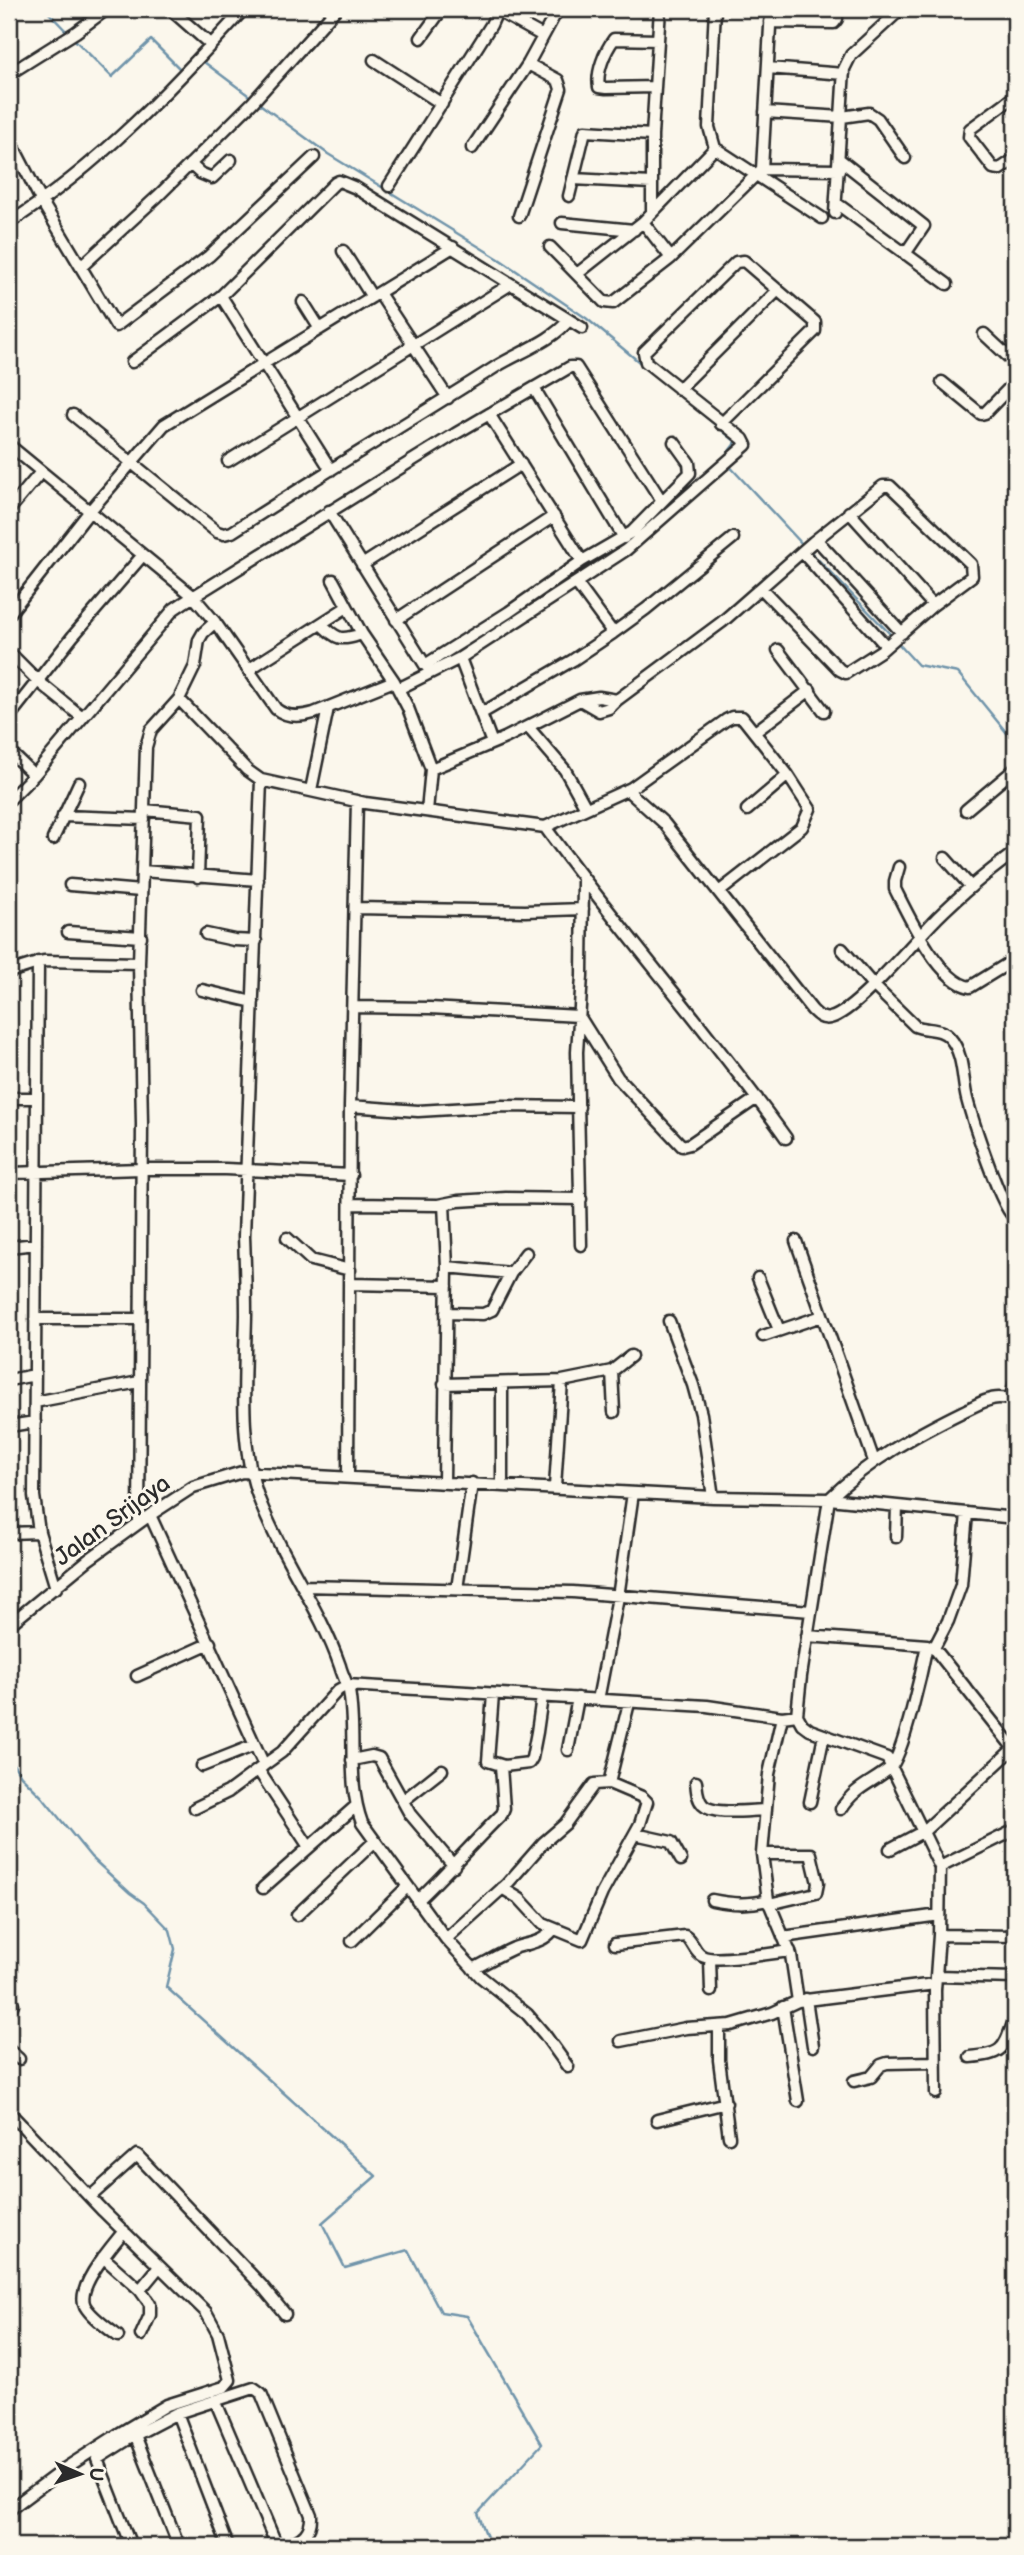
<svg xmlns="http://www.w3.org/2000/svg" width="1024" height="2555" font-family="'Balsamiq Sans',sans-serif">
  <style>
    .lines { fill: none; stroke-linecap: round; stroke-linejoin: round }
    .stream { stroke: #7094aa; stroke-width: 2.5 }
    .minor-casing { stroke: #2b2b2b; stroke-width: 15 }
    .minor { stroke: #fbf7ec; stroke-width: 10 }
    .labels { text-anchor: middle; stroke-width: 6; stroke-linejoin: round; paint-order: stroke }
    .street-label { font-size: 24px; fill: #2b2b2b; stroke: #fbf7ec }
  </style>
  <rect width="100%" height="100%" fill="#fbf7ec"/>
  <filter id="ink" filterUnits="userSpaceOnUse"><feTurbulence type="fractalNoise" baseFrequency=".0143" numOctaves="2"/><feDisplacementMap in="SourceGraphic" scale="14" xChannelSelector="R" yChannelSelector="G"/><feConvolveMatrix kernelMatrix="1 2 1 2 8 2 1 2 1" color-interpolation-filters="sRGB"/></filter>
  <g filter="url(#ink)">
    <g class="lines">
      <!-- stream -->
      <path class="stream" d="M45,9L69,34
        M74,39L112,77L151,40L180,69L187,64
        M204,62L252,98
        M257,102L328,154L499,259L586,318L644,366
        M660,379L736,442L723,459L804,546
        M809,550L892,636
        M896,641L918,665L958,673L1015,743
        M9,1758L21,1776L42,1797L91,1857L130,1893L144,1903L170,1930L175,1949L166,1987L376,2176L322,2223L345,2268L408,2250L441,2312L467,2316L542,2444L478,2513L488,2540L469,2546"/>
      <!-- minor casing -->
      <g class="minor-casing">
        <path id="minor" d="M170,9L211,45
          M494,9L543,36
          M715,9L709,127L715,148L822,218
          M770,22L834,23L837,19V9
          M421,38L442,9
          M374,60L442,104
          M768,68L844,74
          M9,74L76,32L107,9
          M655,87L606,88L599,87C596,72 605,51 614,39L658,40
          M1015,96L970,129L969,137L993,168L1000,169L1015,159
          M765,112L842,117L869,113L878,119L905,158
          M9,138L42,202L116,326L209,256L314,157
          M472,148L528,64L558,9
          M839,159L924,226L905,254
          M190,164L200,173L212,178L231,160
          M762,169L771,9
          M573,179L651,183
          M389,186L491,25L498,9
          M569,196L585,131L652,135
          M836,203L947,284
          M652,211V135L660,9
          M835,213L844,69L851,55L901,9
          M519,216L561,89L558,80L528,64
          M643,222L671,258
          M9,223C99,166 173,87 244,9
          M562,223L634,230
          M550,247L604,302L613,303L671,258L762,169L839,170
          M343,251L372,297
          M82,266L158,196L252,103L336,9
          M577,274L643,222L715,148
          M9,285L10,287
          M379,293L448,398
          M221,296L331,470
          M303,302L320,329
          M984,334L1015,363
          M132,362L221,296L335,183L339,181L356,188L582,328
          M942,382L981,414L985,413L1015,382
          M534,388L624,538
          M679,389L778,290
          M489,414L582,561
          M73,415L217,532L224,534L232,532C320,475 409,422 497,366C520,352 552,341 569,320
          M9,445L193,596L215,622L276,709C287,718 300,717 314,713L394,681L408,708L431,769L427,811
          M228,461L511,284
          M9,510L41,472
          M329,511L425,665L432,671
          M849,512L933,605
          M817,540L902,633
          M802,552L886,646
          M362,565L521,464
          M333,580L362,634L394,681
          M9,614L89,512L164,425L453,247
          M396,620L554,516
          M321,624C338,640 340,641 362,634
          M613,633L646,609L733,538
          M778,650L824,711
          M9,652L39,682L82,717
          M425,665L509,612L582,561L632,532L690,473L689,463L674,442
          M248,670L347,607
          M398,689L460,658
          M179,699L247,770L261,780L365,803L545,827L631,788L726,720L732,717H742L788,775L810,809L802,827L719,892
          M580,700L599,711L609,708L617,700
          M482,713L573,660L613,633L577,584
          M9,717L73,636L143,555
          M528,727L565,770L586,808
          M755,732L810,690
          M492,743L460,658L626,550L746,445L743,439L646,362L644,352L736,262L744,261L815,322V331L721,424
          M9,751L34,775
          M431,769L505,738L580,700L599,697L617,700L722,622L813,542L883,486H890L971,564L972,576L933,605L882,650L846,673L840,670L761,588
          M261,780L244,1236C245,1262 246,1289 246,1315C245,1375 238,1442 259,1499C281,1557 320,1608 340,1666C342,1674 347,1683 349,1691C357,1735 346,1780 362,1823L446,1939L481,1977L527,2014L545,2035L568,2067
          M311,790L328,708
          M627,790L664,823L812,1010C817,1015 822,1020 830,1018C855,1013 916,939 937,918C961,894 988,872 1015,852
          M9,800L34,775L174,609L183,603L455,434L570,367H576L661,500
          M144,810L200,815L198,877
          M747,810L788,775
          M966,810L1015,769
          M63,816L144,819
          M545,827C622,933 710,1032 786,1138
          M53,839L79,783
          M945,858L971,887
          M899,867L895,881V889C908,915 939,982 970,987L1009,963
          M142,871L258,880
          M70,885L141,891
          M356,908L525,911L583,909
          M68,932L141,937
          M206,934L234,940L256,941
          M842,949L873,985L915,1026C927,1031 941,1027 950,1038C964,1054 962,1079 967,1099C972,1118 1002,1212 1015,1218
          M38,962L34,1496L39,1532L56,1588
          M9,972L44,961L139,963
          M202,990L253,1002
          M353,1007L430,1008L579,1016L618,1078L682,1146L690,1144L757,1098
          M9,1098H37
          M350,1106L418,1111L502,1106L579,1107
          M9,1173L142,1169H225L351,1175
          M351,1204L438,1205L458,1201L506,1198L581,1199
          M444,1204L447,1267L444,1481
          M287,1238L311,1260L350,1270
          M796,1241L874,1461
          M581,1245L577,1052L582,976L583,879
          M9,1247L36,1244
          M447,1267L511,1273
          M758,1278L779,1330
          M350,1284L447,1286
          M446,1313L483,1314L492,1310L511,1273L526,1253
          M35,1319H140
          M669,1321L693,1385L701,1414L713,1497
          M763,1336L822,1316
          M612,1371L614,1412
          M9,1380L35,1375
          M444,1384L562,1381L612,1371L631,1356
          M502,1384V1484
          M1010,1399L1015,1383
          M35,1402L139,1382
          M9,1426L35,1422
          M348,1477L350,1106L357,801
          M555,1487L562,1381
          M150,1515L264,1765L282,1752L338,1690L347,1685L707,1706L782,1717L797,1715
          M139,1522L142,1124L139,963L146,747L151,730L179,699L195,666L199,640L203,633L215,622
          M9,1533L39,1532
          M896,1537L897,1506
          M303,1586L573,1592L811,1611
          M457,1589L472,1483
          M9,1625L88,1560L150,1515L193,1487L242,1472L713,1497L829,1499C868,1461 915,1435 964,1411C975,1406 987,1398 999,1398C1004,1398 1010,1399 1015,1400
          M807,1636L927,1645L934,1648L1015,1750
          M934,1648L948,1621L961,1585L967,1513
          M137,1676L210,1643
          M493,1694L488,1761L504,1766L529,1763L532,1758L537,1732L542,1697
          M598,1700L618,1597L633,1493
          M568,1750L578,1698
          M352,1760L372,1756L379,1758L410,1814L454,1866
          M202,1766L255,1745
          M259,1771L309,1847
          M696,1782C697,1790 697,1799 703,1805C714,1816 750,1810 766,1810
          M404,1800L442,1770
          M810,1802L824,1735
          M195,1808L228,1792L263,1766
          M841,1809C857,1785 871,1784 890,1768C903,1757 923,1665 927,1645
          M635,1834L671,1842L681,1860
          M890,1849L924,1831L1014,1748
          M762,1854H811L818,1883L816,1893L769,1904
          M940,1867L1015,1830
          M263,1888L356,1806
          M502,1888L520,1899L543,1924L582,1940L602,1893L640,1824L647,1802L642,1797L609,1783L629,1703
          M712,1900C732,1904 747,1905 768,1900
          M417,1901C447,1873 473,1842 502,1814L504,1809L501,1766
          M297,1915L374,1842
          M939,1935L1015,1936
          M783,1937L939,1915
          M446,1939L507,1884L543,1843L565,1824L594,1784L609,1783
          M352,1941L407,1887
          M615,1944L685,1936C693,1941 694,1952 702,1956C714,1963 773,1953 790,1951
          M710,1959L711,1991
          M473,1969C487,1962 500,1954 514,1948C530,1942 541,1944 553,1930
          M936,1976L1015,1978
          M9,1994L13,2004L9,2011
          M806,1999L813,2046
          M798,2001L935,1984
          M783,2007L798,2101
          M719,2026V2060L729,2137
          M621,2041L686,2028L731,2025L772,2013L798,2001L791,1955L768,1900L762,1854L769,1774L782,1717
          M9,2050L19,2059
          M970,2057C1004,2054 1003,2050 1015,2018
          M854,2081L871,2077L881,2065L887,2063L935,2062
          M936,2093L935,1990L939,1935L940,1867L887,1758L810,1730L802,1724L797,1715L801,1676L829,1499L1015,1518
          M9,2112L103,2211L206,2312L218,2334L230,2380L224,2387L167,2405L120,2433L64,2469L9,2510
          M657,2120L726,2103
          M90,2197L137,2155L262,2286L285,2314
          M103,2257L140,2290
          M141,2335L150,2315V2304L140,2290L159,2267
          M118,2336C108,2328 92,2318 85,2306C75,2287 113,2245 124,2231
          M215,2400L277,2546
          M177,2413L228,2546
          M135,2435L179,2546
          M131,2546L97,2459L135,2435L177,2413L254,2388L261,2393L311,2515C312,2533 302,2539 286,2546"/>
      </g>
      <!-- minor -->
      <use href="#minor" class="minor"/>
    </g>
  </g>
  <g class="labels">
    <!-- street labels -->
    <g class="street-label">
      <text transform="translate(112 1520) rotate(-36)" y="8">Jalan Srijaya</text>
    </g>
  </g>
  <!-- margin -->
  <rect width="1024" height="2555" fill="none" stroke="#fbf7ec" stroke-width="35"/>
  <rect x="18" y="18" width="989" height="2520" fill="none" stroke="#2b2b2b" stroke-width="2.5" filter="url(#ink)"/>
  <!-- north arrow -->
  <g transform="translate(80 2474) rotate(92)" stroke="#fbf7ec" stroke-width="5" paint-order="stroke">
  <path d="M0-5L12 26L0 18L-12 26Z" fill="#2b2b2b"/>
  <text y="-10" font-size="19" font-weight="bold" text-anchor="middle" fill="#2b2b2b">U</text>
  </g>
</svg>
